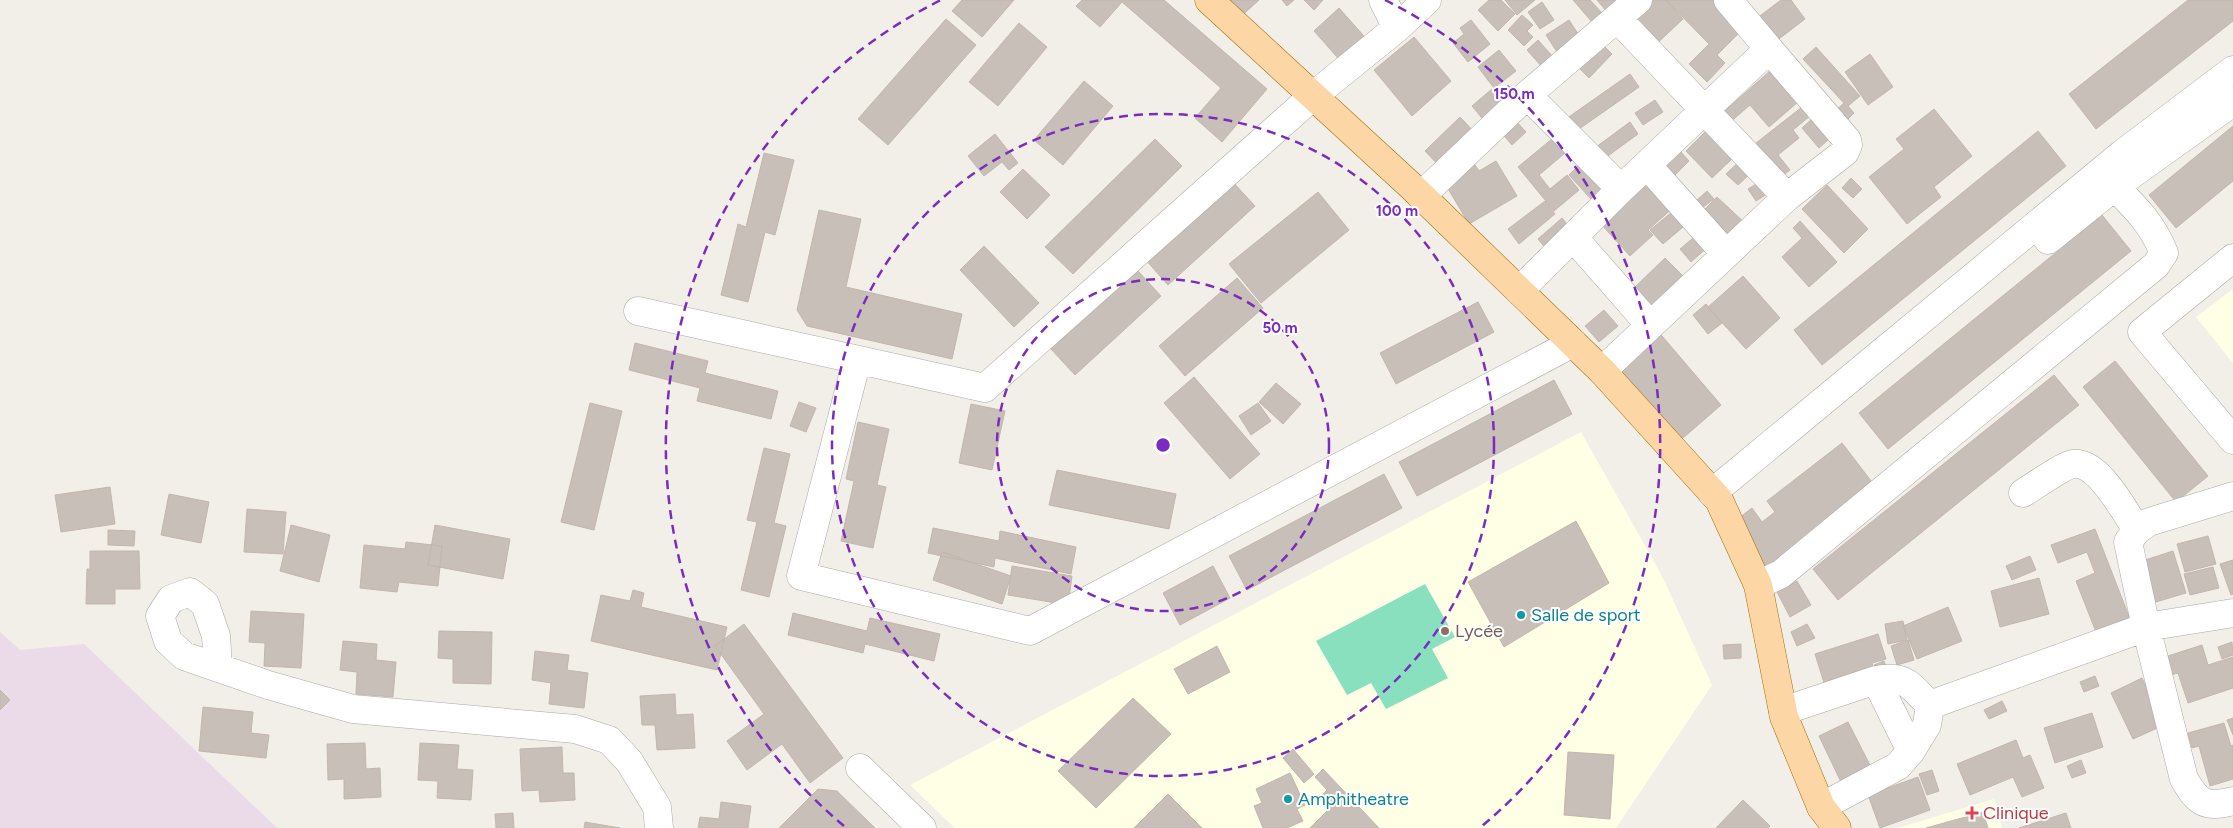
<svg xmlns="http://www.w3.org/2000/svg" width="2233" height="828" font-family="Figtree,sans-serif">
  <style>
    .industrial { fill: #ebdbe8 }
    .education { fill: #ffffe5 }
    .pitch { fill: #88e0be }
    .building { fill: #c7bfb8; stroke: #c4b6ab }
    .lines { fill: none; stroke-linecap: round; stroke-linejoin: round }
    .minor-casing { stroke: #a9a9a9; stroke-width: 29 }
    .major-casing { stroke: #a06b00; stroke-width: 29 }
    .minor { stroke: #fff; stroke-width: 28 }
    .major { stroke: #fcd6a4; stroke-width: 28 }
    .ring { fill: none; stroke: #7b2cbf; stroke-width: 2.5; stroke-dasharray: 9 6 }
    .culture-dot { fill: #0f9aa8; stroke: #fff; stroke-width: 2 }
    .education-dot { fill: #8d6e63; stroke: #fff; stroke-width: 2 }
    .health-dot { fill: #e0444e; stroke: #fff; stroke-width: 2 }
    .labels { text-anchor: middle; stroke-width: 4; stroke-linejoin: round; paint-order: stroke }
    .culture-label { font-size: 18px; fill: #0d838f; stroke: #fff; text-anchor: start }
    .education-label { font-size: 18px; fill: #785e54; stroke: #fff; text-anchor: start }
    .health-label { font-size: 18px; fill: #be3a42; stroke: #fff; text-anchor: start }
    .centre { fill: #7b2cbf; stroke: #fff; stroke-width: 2.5 }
    .ring-label { font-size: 15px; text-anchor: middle; font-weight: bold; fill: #7b2cbf; stroke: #fff; stroke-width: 4; stroke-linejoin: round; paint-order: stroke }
  </style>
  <rect width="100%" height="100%" fill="#f2efe9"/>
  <!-- industrial -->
  <path class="industrial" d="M0,632L20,650L84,644L277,828H0Z"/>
  <!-- education -->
  <path class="education" d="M2233,289V363L2196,317Z
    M1581,432L1662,576L1712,685L1616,828H955L910,785Z
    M1994,799L2002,828H1898Z"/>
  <!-- pitch -->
  <path class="pitch" d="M1425,584L1455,637L1432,649L1448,678L1386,709L1371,683L1347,695L1316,641Z"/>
  <!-- building -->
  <path class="building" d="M962,0H1014L982,37L952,11Z
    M1082,0H1164L1267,89L1222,142L1195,118L1221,88L1122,2L1100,27L1076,6Z
    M1221,0H1259L1236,21Z
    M1282,0H1294L1287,6Z
    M1304,0H1323L1314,10Z
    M1489,0H1501L1515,14L1498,31L1478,10Z
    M1505,0H1535L1517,15Z
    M1573,0H1590L1602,13L1592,22Z
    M1597,0H1634L1612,18Z
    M1654,0H1666L1683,19L1651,49L1628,25Z
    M1666,0H1716L1744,28L1717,55L1725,63L1707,82L1689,64L1709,44Z
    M1781,0H1791L1805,19L1775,42L1757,18Z
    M2188,0H2233V21L2096,129L2069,94Z
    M1542,2L1554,20L1540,29L1528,12Z
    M1339,8L1371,44L1345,66L1314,31Z
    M1522,15L1533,25L1527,31L1533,37L1524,46L1508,30Z
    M946,19L976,45L888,145L858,119Z
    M1471,20L1490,44L1468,62L1453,43L1464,34L1460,28Z
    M1569,20L1582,40L1559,55L1546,35Z
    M1019,23L1047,47L998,106L969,82Z
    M1414,37L1451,81L1412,116L1374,70Z
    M1538,40L1554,58L1543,68L1527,50Z
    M1599,41L1612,54L1589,78L1576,65Z
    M1816,47L1860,96L1848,106L1854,113L1843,124L1833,113L1844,103L1803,59Z
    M1499,50L1516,71L1494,88L1478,67Z
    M1870,54L1893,87L1868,105L1845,72Z
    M1770,71L1798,102L1769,127L1750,105L1728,124L1720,115Z
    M1630,74L1639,87L1572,134L1563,121Z
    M1084,81L1113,106L1063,165L1034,140Z
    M1492,89L1506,106L1486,123L1472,106Z
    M1655,100L1663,112L1643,125L1635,113Z
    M1802,107L1810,116L1793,130L1799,138L1778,155L1790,170L1777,180L1751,147Z
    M1934,109L1972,156L1934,187L1941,197L1907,224L1869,177L1904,149L1896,139Z
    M1460,117L1479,137L1444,171L1425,151Z
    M1812,119L1829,139L1819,148L1802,128Z
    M1515,120L1526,132L1512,145L1501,132Z
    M1630,122L1638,134L1601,161L1592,150Z
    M2233,126V181L2176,228L2149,195Z
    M1709,128L1735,156L1712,178L1686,151Z
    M2038,131L2066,166L1822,365L1794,330Z
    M995,134L1018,163L1009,170L1002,162L984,176L968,156Z
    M1553,138L1565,153L1539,175L1550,189L1567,175L1579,190L1554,211L1518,167Z
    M1155,139L1182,166L1073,274L1045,247Z
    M1679,150L1689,161L1669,181L1659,170Z
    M764,153L794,160L775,235L765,232L748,302L721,295L738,224L746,227Z
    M1742,159L1753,171L1738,185L1726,174Z
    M1496,161L1517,196L1469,224L1444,182L1475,165L1479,171Z
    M1578,166L1601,190L1591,199L1569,175Z
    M1023,169L1050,195L1027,219L1000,192Z
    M1851,178L1862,189L1853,198L1842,188Z
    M1649,179L1674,207L1648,230L1653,235L1630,256L1600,223Z
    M1231,180L1255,206L1168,285L1145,259Z
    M1763,180L1770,192L1756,201L1748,189Z
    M1827,185L1868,229L1844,253L1802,209Z
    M1707,191L1714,199L1702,208L1696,201Z
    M1318,192L1349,230L1261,303L1229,264Z
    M1717,197L1746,224L1724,247L1695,219Z
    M1545,201L1555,214L1519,244L1508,229Z
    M1677,208L1689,222L1663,244L1650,230Z
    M819,210L861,219L846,287L962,314L952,359L807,326L797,310Z
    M2102,215L2131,251L1888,449L1859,413Z
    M1562,218L1571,229L1547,250L1538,239Z
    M1800,221L1837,262L1809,287L1782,257L1802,238L1793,228Z
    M1699,233L1710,245L1691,262L1680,249Z
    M984,246L1039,303L1014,327L960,270Z
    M1665,258L1686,279L1655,310L1634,288Z
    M1137,270L1161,296L1075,375L1051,349Z
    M1743,276L1780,318L1746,349L1708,307Z
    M1237,278L1263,308L1185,376L1159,346Z
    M1478,302L1494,332L1396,384L1380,353Z
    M1706,304L1722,323L1708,334L1693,315Z
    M1604,310L1618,326L1599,342L1585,326Z
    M1656,329L1721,405L1675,445L1609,370Z
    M635,343L708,361L705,373L778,391L771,419L697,401L700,388L629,370Z
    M2115,361L2208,476L2176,502L2083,387Z
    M2054,375L2079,405L1838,600L1813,569Z
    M1194,377L1260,454L1230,479L1164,403Z
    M1554,380L1572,414L1417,496L1399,462Z
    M1276,383L1301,404L1283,424L1259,402Z
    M799,402L816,408L806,432L790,426Z
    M590,403L622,411L594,530L561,522Z
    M1258,403L1271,421L1251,435L1239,416Z
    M971,404L1005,411L992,470L959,463Z
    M858,422L889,429L877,485L886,487L873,548L841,541L854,481L846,479Z
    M1842,443L1878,490L1764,579L1735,521L1752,508L1762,522L1775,512L1767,501Z
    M764,448L790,454L774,523L786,526L769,597L741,590L757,522L747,520Z
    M1057,470L1176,494L1169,529L1049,505Z
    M1384,474L1402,508L1247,590L1229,556Z
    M110,487L115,524L61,532L55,495Z
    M169,494L209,502L201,543L161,535Z
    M247,509L286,512L283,554L244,552Z
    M1576,521L1609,583L1504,647L1468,582Z
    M291,525L330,535L319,582L280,571Z
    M435,525L510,539L503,579L428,565Z
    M933,528L999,541L1000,531L1076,547L1071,574L995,558L994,567L928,553Z
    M2095,529L2130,619L2096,632L2076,581L2095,573L2087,552L2058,563L2051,545Z
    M108,530L135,531L134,546L108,545Z
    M2208,536L2216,564L2185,572L2177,544Z
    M406,542L442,546L438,586L399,582L397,592L360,588L364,545L405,549Z
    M90,551H139L140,589H115V604H86L87,569H90Z
    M2173,551L2186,593L2149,604L2136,563Z
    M942,552L1011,576L1002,604L933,580Z
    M2030,556L2036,570L2012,580L2006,566Z
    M2233,560V594L2231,595L2220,564Z
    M1012,566L1072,576L1068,605L1008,595Z
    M1213,566L1230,598L1180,625L1163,593Z
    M2213,567L2219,588L2190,595L2184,574Z
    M2039,578L2049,614L2000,627L1991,591Z
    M1797,581L1811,605L1790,617L1777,592Z
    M633,590L644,593L641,607L727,627L717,670L591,641L601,595L630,601Z
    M1948,607L1962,641L1917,659L1903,626Z
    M251,611L304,614L301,668L264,666L265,643L249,642Z
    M793,613L867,631L870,618L940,634L934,661L865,644L863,653L788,635Z
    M1903,621L1907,640L1888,644L1885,624Z
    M744,624L843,758L810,783L782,744L747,770L727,741L764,714L715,646Z
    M1807,624L1815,638L1797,646L1791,632Z
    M439,631L492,632L491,684L453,683V659L438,658Z
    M1878,634L1886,659L1872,663L1875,674L1826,689L1815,654Z
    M1908,640L1914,660L1897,665L1891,646Z
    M343,641L377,644L376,660L396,662L393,697L356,694L357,672L340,670Z
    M2232,642L2233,655L2222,659L2218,647Z
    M1741,644V658L1724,659L1723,645Z
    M2202,645L2208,665L2233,657V688L2188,703L2178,673L2171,675L2165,657Z
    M1217,646L1230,672L1188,694L1174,669Z
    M535,651L569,655L567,670L588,673L584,708L549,704L551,683L532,680Z
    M1884,661L1887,669L1877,672L1874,665Z
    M2095,676L2099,686L2084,692L2080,682Z
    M2142,678L2164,725L2133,739L2111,693Z
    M0,690L10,700L0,710Z
    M675,694L676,715L693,714L695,748L657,750L655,725H642L640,696Z
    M1133,698L1171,734L1096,808L1058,771Z
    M2002,701L2007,711L1989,719L1984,710Z
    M203,707L253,712L251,733L269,735L266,758L199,751Z
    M2092,713L2103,747L2055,763L2044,728Z
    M2233,718V735L2227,720Z
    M1848,722L1871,767L1841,782L1819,736Z
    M2224,723L2231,746L2233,745V779L2210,786L2199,746L2192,748L2188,733Z
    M2016,740L2023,758L2030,755L2044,788L2022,797L2013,777L1970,795L1957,764Z
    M365,743L366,769L380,768L381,797L344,799V779L328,780L327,744Z
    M420,743L459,745L457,769L473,770L471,800L437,798L438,781L418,780Z
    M562,747L563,773H574L575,800L540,802L539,790L522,791L520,749Z
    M1293,749L1314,774L1304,783L1283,758Z
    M1568,752L1614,755L1610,819L1564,815Z
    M2081,760L2086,773L2072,778L2067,766Z
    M1323,769L1379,828H1310L1328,810L1318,799L1327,790L1315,777Z
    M1932,770L1939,791L1927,795L1919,774Z
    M1290,773L1305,805L1297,809L1303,821L1287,828H1263L1254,806L1262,803L1256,789Z
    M1918,777L1930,810L1880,828L1868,795Z
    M818,789L837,791L875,828H779Z
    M1168,794L1202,828H1134Z
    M1743,800L1770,826L1768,828H1716Z
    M721,802L751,806L748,828H698L700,817L719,819Z
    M1983,812L1988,828H1926Z
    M513,813L514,828H496L495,814Z
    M2066,813L2071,828H2019Z
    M585,822L620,828H584Z"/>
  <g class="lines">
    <!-- minor casing -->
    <g class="minor-casing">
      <path id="minor" d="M1617,18L1787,197
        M1397,28L1427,0
        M1527,95L1621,189
        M1647,165L1726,254
        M1421,196L1527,95L1638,0
        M1573,237L1650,325
        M2048,240L2114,187L2233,102
        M2233,258L2142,332L2233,440
        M1519,291L1621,189L1769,49L1728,0
        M638,311L985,388L1313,96L1397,28L1383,0
        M857,360L801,576L1030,631L1573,343
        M1602,371L1787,197L1845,152L1848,145L1847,140L1769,49
        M1712,493L2122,154L2233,70
        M2023,493C2033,487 2064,465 2073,464C2099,461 2124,511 2137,530
        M2233,496L2149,522L2137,530L2128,542L2146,627L2184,779C2198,803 2205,808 2233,801
        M1758,585L1781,574L2156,265L2164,253C2150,218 2128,201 2103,175
        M218,666L216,636L205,604L190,592L171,599L160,616L168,641L184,656L268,685L353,709L575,729L609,740L629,761L657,807L659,828
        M1783,711L1876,680
        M1911,751L1876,680C1907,675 1909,685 1930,705
        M860,768L922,828
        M1821,807L1898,766L1911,751L1927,725L1930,705L2146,627L2233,613"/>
    </g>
    <!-- major casing -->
    <g class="major-casing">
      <path id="major" d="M1209,0L1411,186L1602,371L1719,500L1758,585L1784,717L1821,807L1837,828"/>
    </g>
    <!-- minor -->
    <use href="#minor" class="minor"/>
    <!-- major -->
    <use href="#major" class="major"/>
  </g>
  <!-- distance rings -->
  <g class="ring">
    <circle cx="1163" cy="445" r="166"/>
    <circle cx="1163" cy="445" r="331"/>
    <path d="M844 826A497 497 0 0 1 941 0M1385 0A497 497 0 0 1 1482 826"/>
  </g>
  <!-- markers -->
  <g class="culture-dot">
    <circle cx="1521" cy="615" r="5"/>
    <circle cx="1288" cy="799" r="5"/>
  </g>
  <circle class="education-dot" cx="1445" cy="631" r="5"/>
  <path class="health-dot" d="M1969.5 805.5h5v5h5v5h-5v5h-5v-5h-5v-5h5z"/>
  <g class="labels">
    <!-- culture labels -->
    <g class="culture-label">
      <text x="1531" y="621">Salle de sport</text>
      <text x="1298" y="805">Amphitheatre</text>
    </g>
    <!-- education labels -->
    <g class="education-label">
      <text x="1455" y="637">Lycée</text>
    </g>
    <!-- health labels -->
    <g class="health-label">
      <text x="1983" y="819">Clinique</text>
    </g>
  </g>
  <circle cx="1163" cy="445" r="8" class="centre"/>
  <g class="ring-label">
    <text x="1514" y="99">150 m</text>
    <text x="1397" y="216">100 m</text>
    <text x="1280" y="333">50 m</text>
  </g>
</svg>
